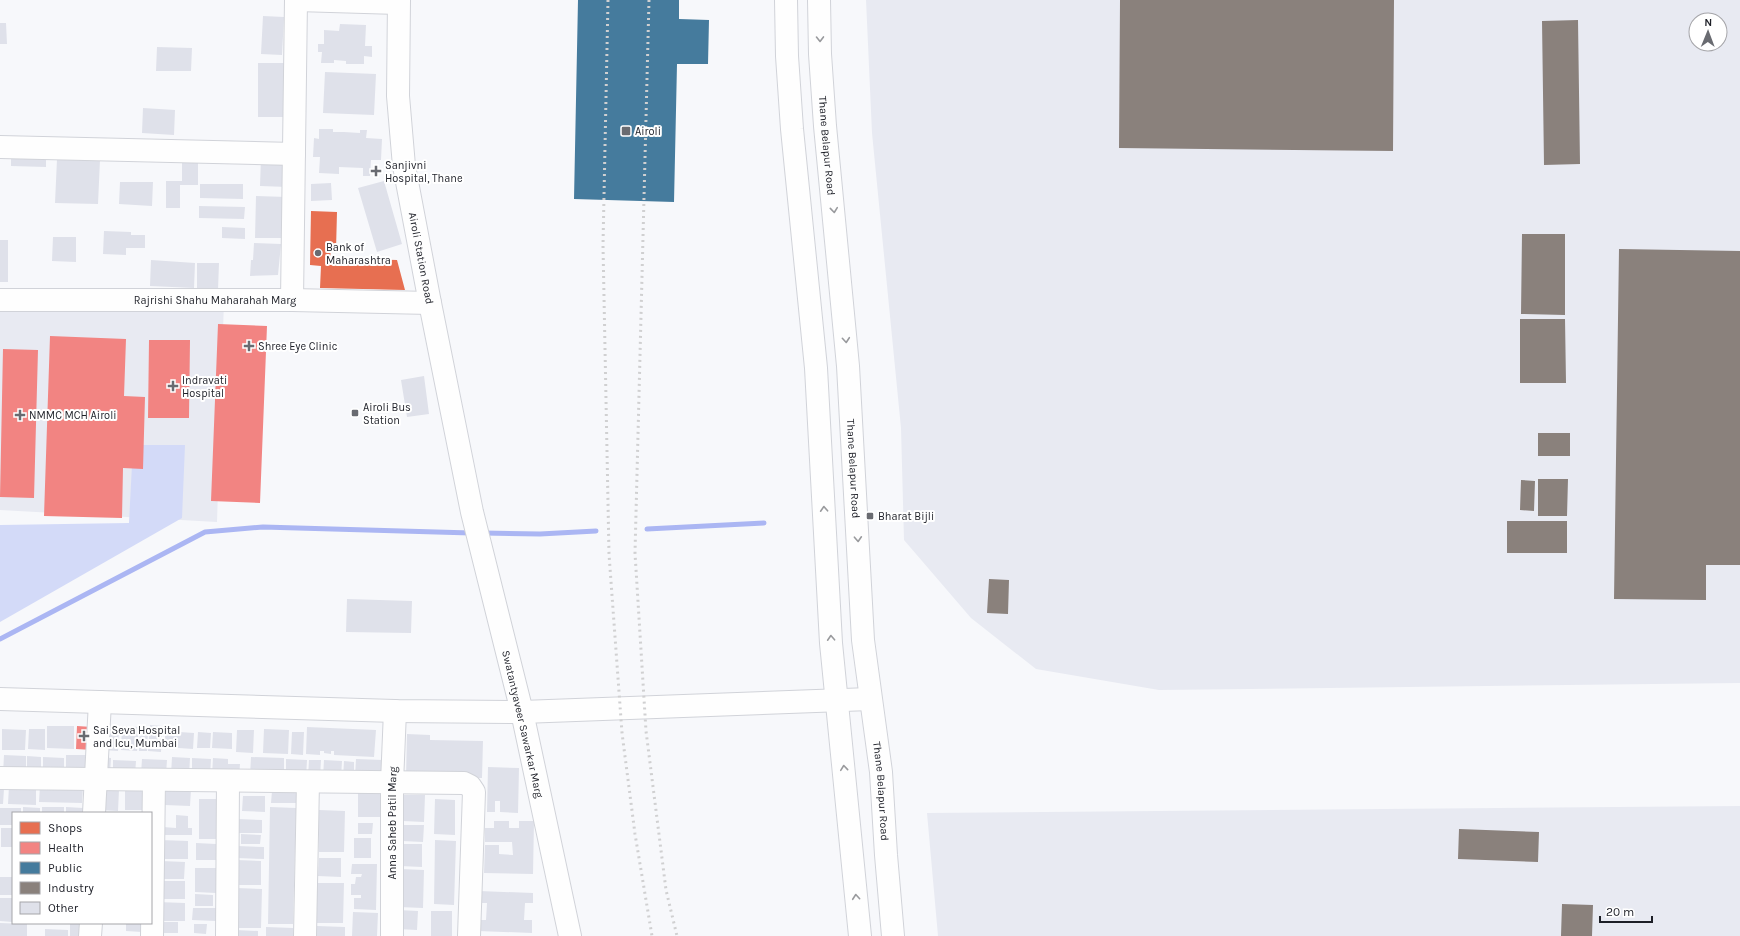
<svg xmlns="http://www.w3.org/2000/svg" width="1740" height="936" font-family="Karla,sans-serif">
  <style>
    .built { fill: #e8eaf2; fill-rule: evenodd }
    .green { fill: #d3daf8 }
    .shops { fill: #e76f51 }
    .health { fill: #f28482 }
    .public { fill: #457b9d }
    .industry { fill: #8a817c }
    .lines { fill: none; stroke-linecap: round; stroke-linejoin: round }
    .stream { stroke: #abb6f3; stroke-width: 5 }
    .building { fill: #dfe1ea }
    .minor-casing { stroke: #d1d3d9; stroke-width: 24 }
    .major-casing { stroke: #d1d3d9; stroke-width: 24 }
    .minor { stroke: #fefefe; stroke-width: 22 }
    .major { stroke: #fefefe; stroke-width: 22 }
    .rail { stroke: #d0d0d1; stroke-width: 3; stroke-dasharray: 2 4; stroke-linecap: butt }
    .oneway { stroke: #999a9d }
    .poi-dot { fill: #696b71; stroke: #fff; stroke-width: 1.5 }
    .labels { text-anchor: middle; stroke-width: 4; stroke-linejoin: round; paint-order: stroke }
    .poi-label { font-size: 11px; fill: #1d1f27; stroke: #fff; text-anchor: start }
    .street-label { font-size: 11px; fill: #1d1f27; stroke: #fff }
  </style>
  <rect width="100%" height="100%" fill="#f7f8fb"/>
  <!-- built -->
  <path class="built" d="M866,0H1740V683L1159,690L1036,669L971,618L904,540L901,428L872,133ZM1696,20H1720V44H1696Z
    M224,300L217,522L0,510V306Z
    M1740,806V936H938L927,813Z"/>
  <!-- green -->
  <path class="green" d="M133,445H185L182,518L0,622V525L129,523Z"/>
  <!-- shops -->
  <path class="shops" d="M311,211L337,212L336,250L331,249L330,258L397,260L405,290L320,288L321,266L310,265Z"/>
  <!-- health -->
  <path class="health" d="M218,324L267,326L260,503L211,501Z
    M50,336L126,339L124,396L145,397L143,469L123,468L122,518L44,516Z
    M149,340H190L189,418H148Z
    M3,349L38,350L34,498L0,497Z
    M77,726L92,727V750L76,749Z"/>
  <!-- public -->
  <path class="public" d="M578,0H679V19L709,20L708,64H677L674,202L574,199Z"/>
  <!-- industry -->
  <path class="industry" d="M1120,0H1394L1393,151L1119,148Z
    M1578,20L1580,164L1544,165L1542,21Z
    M1522,234H1565V315L1521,314Z
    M1619,249L1740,251V565H1706V600L1614,599Z
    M1520,319H1565L1566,383H1520Z
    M1538,433H1570V456H1538Z
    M1538,479H1568L1567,516H1538Z
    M1521,480L1535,481L1534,511L1520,510Z
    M1507,521H1567V553H1507Z
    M989,579L1009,580L1008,614L987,613Z
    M1459,829L1539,832L1538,862L1458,859Z
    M1562,904L1593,905L1592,936H1561Z"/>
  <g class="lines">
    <!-- stream -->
    <path class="stream" d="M647,529L764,523
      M483,533L540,534L596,531
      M0,639L205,532L263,527L471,533"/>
  </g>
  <!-- building -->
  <path class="building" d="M263,16L284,17L282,55L261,54Z
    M0,23H6L7,44H0Z
    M340,24L366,25L365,46H372V57L364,56V64H346V61L334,60V63H321L322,52H318V44H324V30L339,31Z
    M157,47L192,48L191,71H156Z
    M258,63H287V117H258Z
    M325,72L376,74L374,115L323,113Z
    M143,108L175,110L174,135L142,133Z
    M319,129H333V132H344L360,133V130H367L366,138L382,139L381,160H371L370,176H363V168L339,167V174L319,173L320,157H313L314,138L319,139Z
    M11,152L46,153V167L11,166Z
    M261,157L288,159V187L260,186Z
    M57,159L100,160L98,204L55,203Z
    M182,160H198V185H180V208H166V181H182Z
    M384,181L402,244L377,252L358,188Z
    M120,182H153L152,206L119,204Z
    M331,183L332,200L311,201V184Z
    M200,184H243V199L200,198Z
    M256,196L287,197L286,238H255Z
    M199,206L245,207L244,219L199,218Z
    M222,227L245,228V239L222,238Z
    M104,231L131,232V235H145V248H126V255L103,254Z
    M53,237H76V262L52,261Z
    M0,240H8V282H0Z
    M254,243L281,244L278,275L250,276L251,260H253Z
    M151,260L195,263L194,288L150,286Z
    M197,263H219L218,290H197Z
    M424,376L429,414L407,417L401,380Z
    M347,599L412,601L411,633L346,632Z
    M150,725L162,726L161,752L148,751Z
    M47,726H74V749L47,748Z
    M105,726L119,727L118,751L104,750Z
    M122,726L139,727L137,751L121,750Z
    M307,727L376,730L374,757L334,755V751H331V754L324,753V751H320V755L306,754Z
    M2,729L26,730L25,750H2Z
    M29,729H45V750L28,749Z
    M264,729L289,730L288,754L263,753Z
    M140,730L148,731L147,751H139Z
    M237,730H254L253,753L236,752Z
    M165,731L194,733L193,749L165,747Z
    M198,732L211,733L210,748H197Z
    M213,732L232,733V749L212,748Z
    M292,732H304L303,755L291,754Z
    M407,734L430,735V740L483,741L482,778L406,777Z
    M4,755L26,756V774H3Z
    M66,755H91V772H66Z
    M27,756L41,757V774H27Z
    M43,757L64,758V774L43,773Z
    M101,757L111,758L110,774Z
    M172,757L190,758L189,776L171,775Z
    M251,757L284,758V778L250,776Z
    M192,758L211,759L210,776L192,775Z
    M213,758L228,759V764H240L239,777L212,775Z
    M142,759L167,760L166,775L141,774Z
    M286,759L307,760L306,778L286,777Z
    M356,759L383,760L382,779L355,777Z
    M113,760L136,761L135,775L113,774Z
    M309,760H321L320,778L308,777Z
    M324,760L342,761L341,778L323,777Z
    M344,761L354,762V778H343Z
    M488,767L519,768L518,813L500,812V801H495V812H487Z
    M9,786H36V805L8,804Z
    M40,786L83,787L82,803L39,802Z
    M125,787L144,788V810H125Z
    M0,789H4L3,804H0Z
    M166,789H191L190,806L165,805Z
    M100,790H119L118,811L100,810Z
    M272,791L297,792V803H271Z
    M358,792H381V817H358Z
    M404,795H425L424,822L403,821Z
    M243,796H265V812L242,811Z
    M199,799H217V839H199Z
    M435,799L455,800V835L434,834Z
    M23,807L40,808V813H23Z
    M42,807H64V813H42Z
    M66,807L83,808L82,813H66Z
    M270,807L296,808L293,924H268Z
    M0,808H21V813H13V825H0Z
    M319,810L345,811L344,852H319Z
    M176,815L188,816V828H192V835H163V827L176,828Z
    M238,819L262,820V833H238Z
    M494,821H509V828H519V821H534L533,874L484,873L485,845H499V854L513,855L512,842H485V828H494Z
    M358,823H373L372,834H358Z
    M402,825H424L423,842L402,841Z
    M1,828H13V847H1Z
    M241,834L261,835L260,844H241Z
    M354,838H371V858H354Z
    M160,840L188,841V859H159Z
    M435,840L456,841L454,905L434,904Z
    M196,843L216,844V860H196Z
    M400,844H422V867L400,866Z
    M237,846L264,847V859L237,858Z
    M319,858H341V877L318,876Z
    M236,860L261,861V885H236Z
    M161,861L185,862L184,879H161Z
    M352,864H377L376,910L354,909V898H361V895H351V884H355L356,877H361L362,874H351Z
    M195,868H216V893L195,892Z
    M400,869L424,870L423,908L399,907Z
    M0,877H13V895H0Z
    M159,881H185V899H159Z
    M317,883H344L343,923H317Z
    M236,888L262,889L261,928H235Z
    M479,891L533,893V903H525L524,920H532V933L478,931V920H486L487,903H479Z
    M195,894L213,895V906H195Z
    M0,898H13V922L0,921Z
    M157,902L185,903V921H157Z
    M193,908H216V921L192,920Z
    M398,910L418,911L417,930L398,929Z
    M431,911H452V936H431Z
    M353,912L378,913L377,936H352Z
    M157,922H178V933H157Z
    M0,923L27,924V936H0Z
    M70,923H88L87,936H70Z
    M126,923H142V932L126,931Z
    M194,924H207L206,934L194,933Z
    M317,926L345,927V936H317Z
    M266,927L293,928V936H266Z
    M45,929L68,930V936H45Z
    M235,930L258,931V936H235Z"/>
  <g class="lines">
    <!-- minor casing -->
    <g class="minor-casing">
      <g id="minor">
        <path d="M297,0L398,3"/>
        <path id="s1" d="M399,0L398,96L404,166L430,303L472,512L522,712"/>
        <path d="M0,147L294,154"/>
        <path id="s2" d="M0,300H292L430,303"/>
        <path d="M292,300L296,0"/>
        <path d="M0,778L464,783L470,786L474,792L469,936"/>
        <path d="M94,813L100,702"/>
        <path d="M90,936L91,923"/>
        <path d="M152,936L154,780"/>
        <path d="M227,936L228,781"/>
        <path d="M305,936L308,782"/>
        <path id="s3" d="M392,936V783L395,711"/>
      </g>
    </g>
    <!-- major casing -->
    <g class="major-casing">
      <g id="major">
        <path d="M786,0L787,56L792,129L816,368L831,643L860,936"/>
        <path id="s4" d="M819,0L820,54L825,126L848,366L863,640L881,772L886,855L893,936"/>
        <path d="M0,699L395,711L522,712L870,699"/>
        <path d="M522,712L570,936"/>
      </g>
    </g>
    <!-- minor -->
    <use href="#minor" class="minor"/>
    <!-- major -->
    <use href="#major" class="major"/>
    <!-- rail -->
    <path class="rail" d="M608,0L603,245L609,554L622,733L635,834L652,936
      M649,0L635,553L646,731L666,890L677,936"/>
  </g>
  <!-- one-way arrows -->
  <defs><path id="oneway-chevron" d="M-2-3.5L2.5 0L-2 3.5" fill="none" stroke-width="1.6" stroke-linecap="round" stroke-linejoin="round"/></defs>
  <g class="oneway">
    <use href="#oneway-chevron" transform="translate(820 39) rotate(89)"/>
    <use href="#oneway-chevron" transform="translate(834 210) rotate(84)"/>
    <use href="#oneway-chevron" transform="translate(846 340) rotate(85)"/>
    <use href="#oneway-chevron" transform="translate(824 509) rotate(-93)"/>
    <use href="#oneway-chevron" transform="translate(858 539) rotate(87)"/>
    <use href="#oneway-chevron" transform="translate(831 638) rotate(-93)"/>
    <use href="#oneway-chevron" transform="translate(844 768) rotate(-96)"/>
    <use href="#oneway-chevron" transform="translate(856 897) rotate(-95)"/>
  </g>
  <!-- markers -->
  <g class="poi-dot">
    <rect x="621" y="126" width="10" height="10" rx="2"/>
    <path d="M374 165h4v4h4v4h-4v4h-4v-4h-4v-4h4z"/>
    <circle cx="318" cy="253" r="4"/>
    <path d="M247 340h4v4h4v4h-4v4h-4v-4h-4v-4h4z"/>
    <path d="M171 380h4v4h4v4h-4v4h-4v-4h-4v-4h4z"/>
    <rect x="351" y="409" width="8" height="8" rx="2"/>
    <path d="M18 409h4v4h4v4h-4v4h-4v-4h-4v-4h4z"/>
    <rect x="866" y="512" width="8" height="8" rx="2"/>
    <path d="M82 730h4v4h4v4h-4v4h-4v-4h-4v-4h4z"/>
  </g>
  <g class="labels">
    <!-- poi labels -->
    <g class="poi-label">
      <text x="635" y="135">Airoli</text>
      <text x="385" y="169">Sanjivni<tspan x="385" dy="13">Hospital, Thane</tspan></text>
      <text x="326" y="251">Bank of<tspan x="326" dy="13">Maharashtra</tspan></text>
      <text x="258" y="350">Shree Eye Clinic</text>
      <text x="182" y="384">Indravati<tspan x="182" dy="13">Hospital</tspan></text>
      <text x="363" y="411">Airoli Bus<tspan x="363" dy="13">Station</tspan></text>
      <text x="29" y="419">NMMC MCH Airoli</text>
      <text x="878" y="520">Bharat Bijli</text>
      <text x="93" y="734">Sai Seva Hospital<tspan x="93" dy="13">and Icu, Mumbai</tspan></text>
    </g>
    <!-- street labels -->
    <g class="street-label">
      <text dy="4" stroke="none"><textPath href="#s4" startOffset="146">Thane Belapur Road</textPath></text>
      <text dy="4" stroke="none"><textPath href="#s1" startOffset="260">Airoli Station Road</textPath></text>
      <text dy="4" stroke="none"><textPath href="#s2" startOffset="215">Rajrishi Shahu Maharahah Marg</textPath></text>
      <text dy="4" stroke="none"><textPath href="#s4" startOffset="470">Thane Belapur Road</textPath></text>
      <text transform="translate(523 724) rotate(77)" y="4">Swatantyaveer Sawarkar Marg</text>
      <text dy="4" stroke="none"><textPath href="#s4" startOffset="794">Thane Belapur Road</textPath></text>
      <text dy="4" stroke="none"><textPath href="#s3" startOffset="113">Anna Saheb Patil Marg</textPath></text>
    </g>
  </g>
  <!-- legend -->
  <rect x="12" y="812" width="140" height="112" fill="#ffffff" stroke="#a5a5a9"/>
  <rect x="20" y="822" width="20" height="12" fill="#e76f51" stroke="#a5a5a9"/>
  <text x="48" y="832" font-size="12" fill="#1d1f27">Shops</text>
  <rect x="20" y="842" width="20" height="12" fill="#f28482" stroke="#a5a5a9"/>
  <text x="48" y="852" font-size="12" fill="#1d1f27">Health</text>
  <rect x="20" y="862" width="20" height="12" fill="#457b9d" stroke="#a5a5a9"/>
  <text x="48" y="872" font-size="12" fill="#1d1f27">Public</text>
  <rect x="20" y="882" width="20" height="12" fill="#8a817c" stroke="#a5a5a9"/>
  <text x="48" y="892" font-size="12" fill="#1d1f27">Industry</text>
  <rect x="20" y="902" width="20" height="12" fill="#dfe1ea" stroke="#a5a5a9"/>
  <text x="48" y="912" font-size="12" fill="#1d1f27">Other</text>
  <!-- north arrow -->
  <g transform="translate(1708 32) rotate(1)"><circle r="19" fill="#ffffff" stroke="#a5a5a9"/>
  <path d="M0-3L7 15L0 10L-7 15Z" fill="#696b71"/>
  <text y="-6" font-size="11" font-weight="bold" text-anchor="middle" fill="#1d1f27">N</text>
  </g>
  <!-- scale -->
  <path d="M1600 916v6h52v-6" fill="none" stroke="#1d1f27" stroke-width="2"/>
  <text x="1606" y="916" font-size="12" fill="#1d1f27" stroke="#ffffff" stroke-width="3" paint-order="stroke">20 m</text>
</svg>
